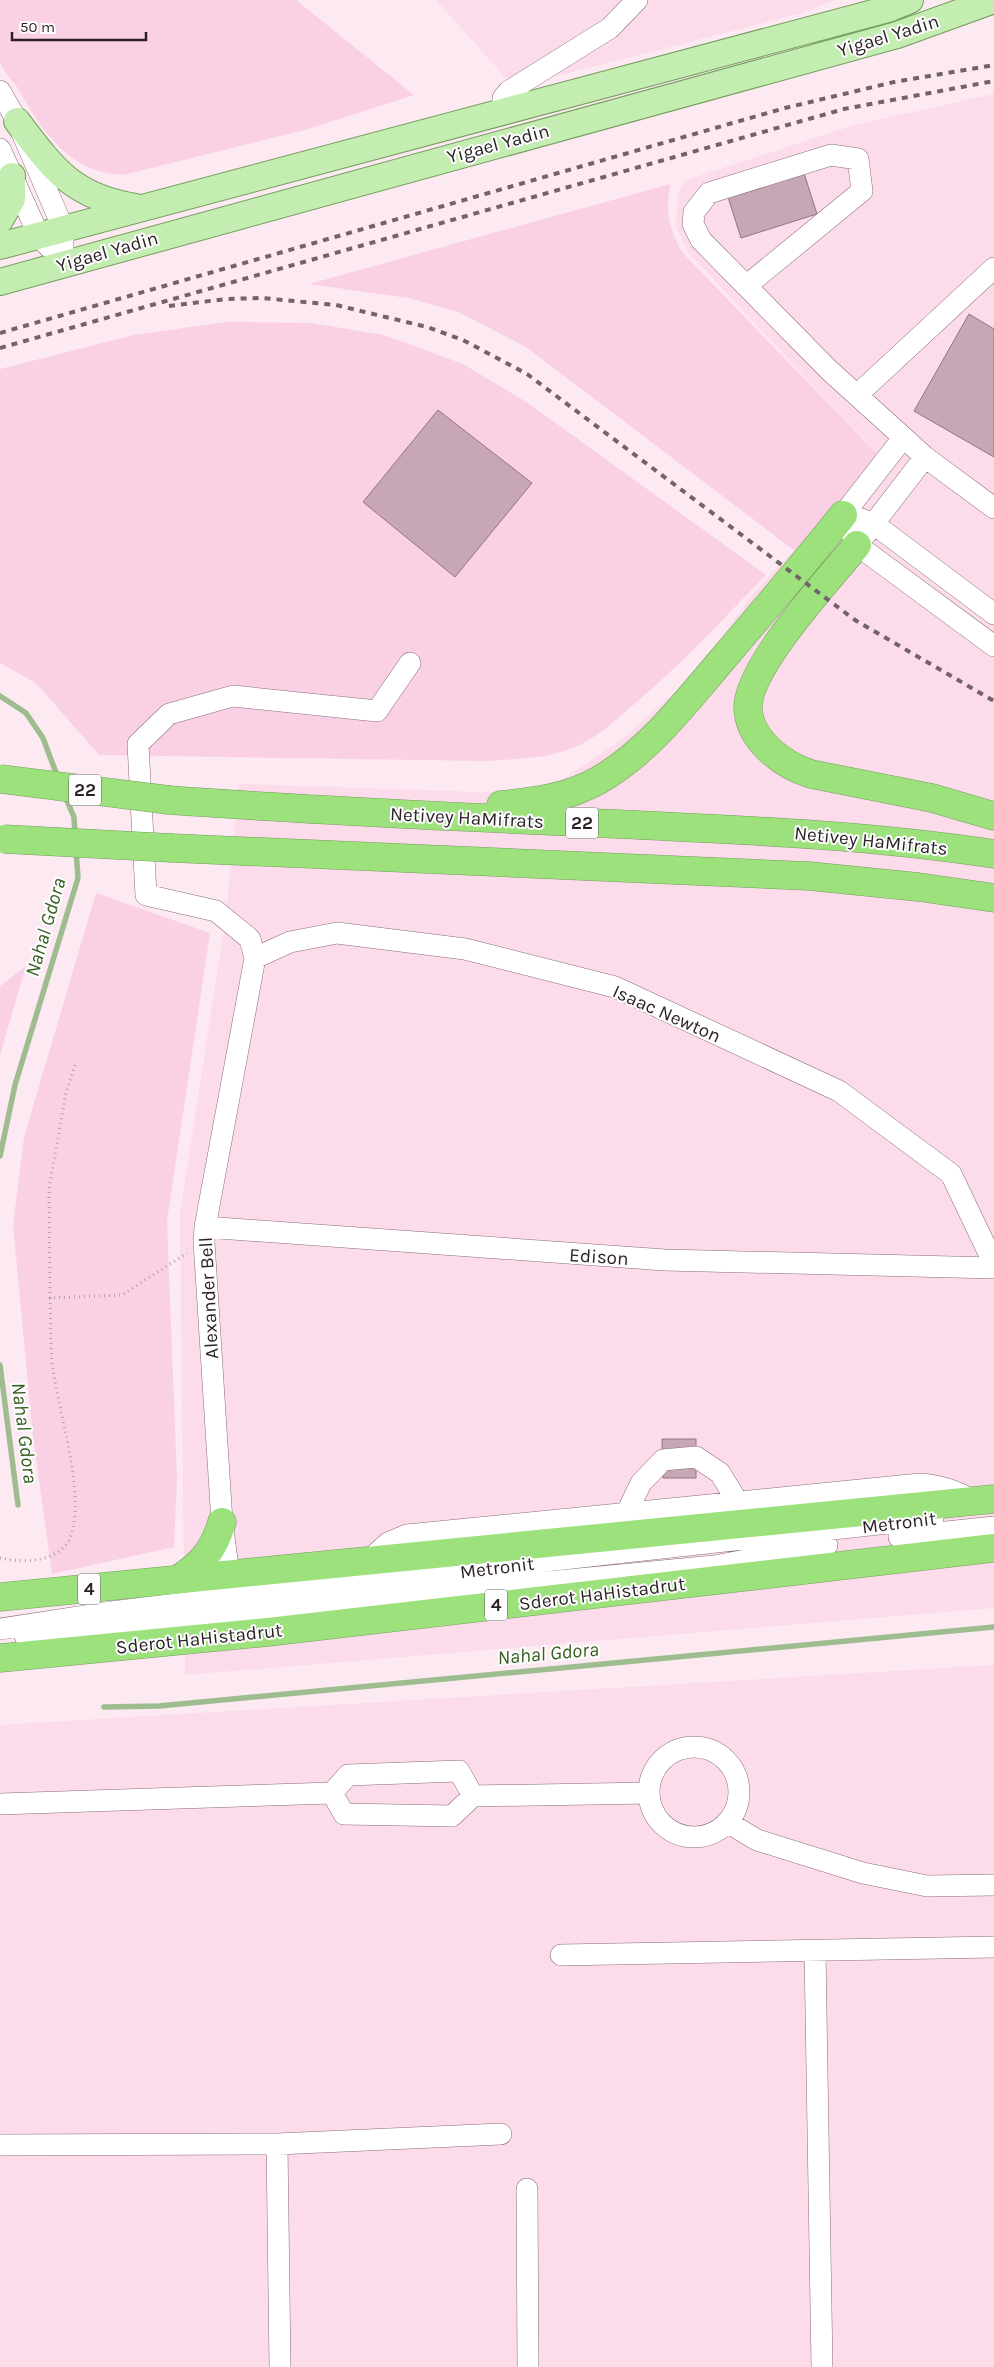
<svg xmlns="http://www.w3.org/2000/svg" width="994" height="2367" font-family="Karla,sans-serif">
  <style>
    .built { fill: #fcdbea }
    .green { fill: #fad1e4 }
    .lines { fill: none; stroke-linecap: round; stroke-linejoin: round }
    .stream { stroke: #9dbd8f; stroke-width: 5.5 }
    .building { fill: #c7a7b5; stroke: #927482 }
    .minor-casing { stroke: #8a6d7a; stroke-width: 22 }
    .major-casing { stroke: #759d5e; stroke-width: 28 }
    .highway-casing { stroke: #759d5e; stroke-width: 29 }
    .path { stroke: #b2a1a9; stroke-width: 3; stroke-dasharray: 1 4; stroke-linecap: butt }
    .minor { stroke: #fff; stroke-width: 21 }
    .major { stroke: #c4edb1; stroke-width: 26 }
    .highway { stroke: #9de17d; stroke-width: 28 }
    .rail { stroke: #716369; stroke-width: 4; stroke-dasharray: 6 6; stroke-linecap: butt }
    .highway-bridge-casing { stroke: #759d5e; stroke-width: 29; stroke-linecap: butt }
    .highway-bridge { stroke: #9de17d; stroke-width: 28 }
    .labels { text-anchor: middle; stroke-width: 4; stroke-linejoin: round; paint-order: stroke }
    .shield { fill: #fdfdfd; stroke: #696265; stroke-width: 1 }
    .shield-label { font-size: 18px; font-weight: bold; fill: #2a1f24 }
    .street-label { font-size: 19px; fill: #2a1f24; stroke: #fdfdfd }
    .water-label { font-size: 20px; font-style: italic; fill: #355e1f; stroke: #fdfdfd }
  </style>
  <rect width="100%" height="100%" fill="#fde9f2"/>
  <!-- built -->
  <path class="built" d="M436,0H836L802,13L514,87Z
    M994,94V1608L185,1675L180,1214L225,923L239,784L511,793L562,780L620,741L695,674L752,595L880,457L688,252L676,227L678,193L686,180L855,125Z
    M994,1665V2367H0V1725Z"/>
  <!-- green -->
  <path class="green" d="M0,0H296L414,95L305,130L123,175C67,172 43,131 17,87C12,80 2,70 0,61C0,48 0,15 0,0Z
    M670,184C666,213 668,226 682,252L880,457L795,551L526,347L458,312L408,298L309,284Z
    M226,322L311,323L384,335L463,364L528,403L766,575C722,620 680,666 632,706C614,722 595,739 573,748C546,759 514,759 486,761L99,755L36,683L0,663V369L134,335Z
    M96,893L210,933L167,1221L177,1479L174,1547L52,1574L33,1437L13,1225L24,1137Z
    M26,966L0,1055V986Z"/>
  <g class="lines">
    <!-- stream -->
    <path class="stream" d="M0,696L26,713L43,738L58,778
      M65,796L74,817L75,835
      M0,1156L15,1085L78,878L76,849
      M0,1365L18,1505
      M104,1707L159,1706L994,1627"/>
  </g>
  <!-- building -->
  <path class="building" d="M803,170L817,214L741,238L727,194Z
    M969,314L994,329V457L914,411Z
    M438,410L532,483L455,577L363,502Z
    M662,1439H696V1478H663Z"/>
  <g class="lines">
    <!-- minor casing -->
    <g class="minor-casing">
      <path id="minor" d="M0,91L17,121L63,228V263
        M503,110V98L509,91L610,28L637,0
        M0,149L39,236L49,247
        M746,286L862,191L858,159L831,155L709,193L694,212L693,224L701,240L829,370L925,457L994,508
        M857,395L994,268
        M843,515L857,545L994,646
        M843,515L861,519L874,524L994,614
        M843,515L903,438
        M865,535L925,457
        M255,958L290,942L337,933L465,949L615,987L839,1091L951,1174L994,1264
        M205,1227L665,1260L994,1268
        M627,1512L641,1483L663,1460L696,1457L720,1473L737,1501
        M899,1537L994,1527
        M368,1561L388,1543L407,1535L920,1484C941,1485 957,1492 975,1501
        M0,1629L111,1612L411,1576L933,1518
        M268,1632L257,1624L247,1612L229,1575L222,1522L204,1242L205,1227L255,958L250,939L216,911L146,895L138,744L169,714L233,696L377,711L410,663
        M25,1636L109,1630L277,1608L714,1566L827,1545
        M649 1792a45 45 0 1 1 90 0a45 45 0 1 1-90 0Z
        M332,1793L344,1814L452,1816L473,1796L648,1793
        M0,1804L332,1793L348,1775L459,1771L473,1796
        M727,1822L757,1840L863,1873L927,1886L994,1885
        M815,1951L822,2367
        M561,1955L994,1947
        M277,2144L280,2367
        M0,2145L277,2144L501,2134
        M527,2189L528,2367"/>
    </g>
    <!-- major casing -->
    <g class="major-casing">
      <path id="major" d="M17,121C54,170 73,197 136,207
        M0,220L12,199V176
        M0,246L888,9L910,0
        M0,282L897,35L994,0"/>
    </g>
    <!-- highway casing -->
    <g class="highway-casing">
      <path id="highway" d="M857,545C830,578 746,668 748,709C750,741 783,765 811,774L932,798L994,816
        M169,800C318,811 468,817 617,824C743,830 869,835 994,854
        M501,805C534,802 570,797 599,780C648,752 685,703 721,661C762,613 803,565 843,515
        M172,848L809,876L918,887L994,898
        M177,1580C201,1565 214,1550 222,1522
        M0,1597L994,1499
        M0,1658L268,1632L994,1548"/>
    </g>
    <!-- path -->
    <path class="path" d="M75,1065L66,1093L49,1188L50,1298L122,1295L187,1253
      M0,1558C21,1563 57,1563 69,1540C89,1497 55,1405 52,1359C50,1339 51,1318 50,1298"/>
    <!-- minor -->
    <use href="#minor" class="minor"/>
    <!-- major -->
    <use href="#major" class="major"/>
    <!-- highway -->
    <use href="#highway" class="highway"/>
    <!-- rail -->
    <path class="rail" d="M169,306L226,299L262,298L336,305L427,327L463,340L527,374L855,620L994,701
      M0,333L785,108L894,82L994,65
      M0,348L844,109L994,81"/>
    <!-- highway-bridge casing -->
    <g class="highway-bridge-casing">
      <path id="highway-bridge" d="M0,779L169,800
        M4,839L172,848"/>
    </g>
    <!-- highway-bridge -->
    <use href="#highway-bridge" class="highway-bridge"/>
  </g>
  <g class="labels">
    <!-- shield labels -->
    <g class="shield">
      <rect x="69" y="774.5" width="32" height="31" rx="4"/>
      <rect x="566" y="807.5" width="32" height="31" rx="4"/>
      <rect x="78" y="1573.5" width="22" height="31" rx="4"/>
      <rect x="485" y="1589.5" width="22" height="31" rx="4"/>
    </g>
    <g class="shield-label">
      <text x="85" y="796">22</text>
      <text x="582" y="829">22</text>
      <text x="89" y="1595">4</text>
      <text x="496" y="1611">4</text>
    </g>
    <!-- street labels -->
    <g class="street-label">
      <text transform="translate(888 35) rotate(-17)" y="7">Yigael Yadin</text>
      <text transform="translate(498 143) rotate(-15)" y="7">Yigael Yadin</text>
      <text transform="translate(107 251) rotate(-16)" y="7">Yigael Yadin</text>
      <text transform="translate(467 817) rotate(3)" y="7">Netivey HaMifrats</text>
      <text transform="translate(871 840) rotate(6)" y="7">Netivey HaMifrats</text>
      <text transform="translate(667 1013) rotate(24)" y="7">Isaac Newton</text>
      <text transform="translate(599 1256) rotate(4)" y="7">Edison</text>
      <text transform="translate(208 1298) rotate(-93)" y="7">Alexander Bell</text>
      <text transform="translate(899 1522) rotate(-7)" y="7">Metronit</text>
      <text transform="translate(497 1567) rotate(-7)" y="7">Metronit</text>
      <text transform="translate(602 1593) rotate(-7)" y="7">Sderot HaHistadrut</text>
      <text transform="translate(199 1638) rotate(-6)" y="7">Sderot HaHistadrut</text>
    </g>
    <!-- water labels -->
    <g class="water-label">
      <text transform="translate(45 927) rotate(-74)" y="7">Nahal Gdora</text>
      <text transform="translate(25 1433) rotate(83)" y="7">Nahal Gdora</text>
      <text transform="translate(548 1653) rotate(-5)" y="7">Nahal Gdora</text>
    </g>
  </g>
  <!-- scale -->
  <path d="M12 32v8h134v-8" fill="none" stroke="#2a1f24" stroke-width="2.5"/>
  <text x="20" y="32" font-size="15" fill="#2a1f24" stroke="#fdfdfd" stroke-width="4" paint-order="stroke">50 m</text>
</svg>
